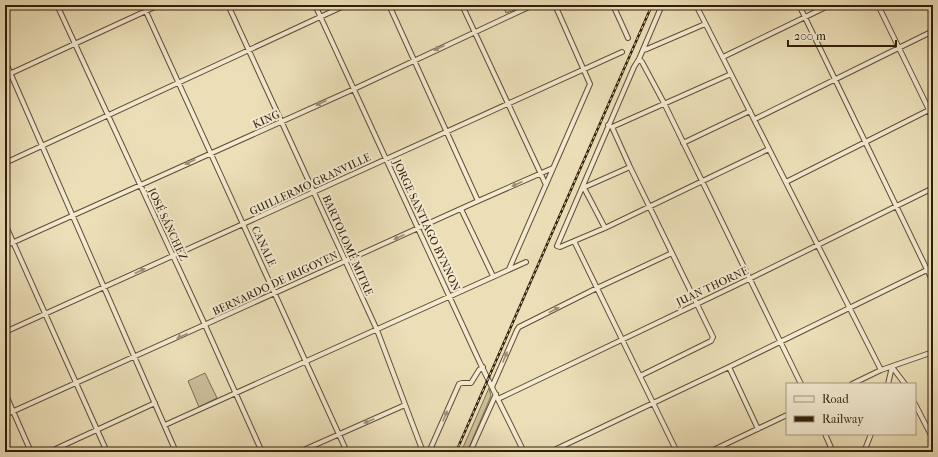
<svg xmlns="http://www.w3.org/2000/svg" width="938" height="457" font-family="'IM FELL French Canon',serif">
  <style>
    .green { fill: #ccbe9a; stroke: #7f6e52 }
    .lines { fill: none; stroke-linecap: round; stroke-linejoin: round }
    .minor-casing { stroke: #604e35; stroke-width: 6 }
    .minor { stroke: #f3ead1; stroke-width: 4 }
    .rail-casing { stroke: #321e09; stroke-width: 2.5 }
    .rail { stroke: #f3ead1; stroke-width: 1; stroke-dasharray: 3; stroke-linecap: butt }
    .oneway { fill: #9c8e77 }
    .labels { text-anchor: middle; stroke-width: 4; stroke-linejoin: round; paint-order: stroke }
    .street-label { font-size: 11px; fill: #321e09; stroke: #f3ead1 }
  </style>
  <rect width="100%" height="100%" fill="#ecdfb8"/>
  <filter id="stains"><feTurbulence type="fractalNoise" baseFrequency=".005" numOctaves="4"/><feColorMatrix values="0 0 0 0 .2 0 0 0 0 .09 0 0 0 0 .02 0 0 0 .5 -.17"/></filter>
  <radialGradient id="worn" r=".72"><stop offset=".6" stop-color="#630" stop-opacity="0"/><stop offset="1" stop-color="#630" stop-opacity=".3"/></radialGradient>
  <!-- green -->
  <path class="green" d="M503,5H513L515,10L506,13Z
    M205,373L217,398L199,407L188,381Z
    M489,388L491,396L467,452H461Z"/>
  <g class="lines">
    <!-- minor casing -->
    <g class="minor-casing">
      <path id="minor" d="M57,5L205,325L262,452
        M143,5L347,452
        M228,5L377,330L423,452
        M315,5L480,363L524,452
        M389,5L478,201
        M462,5L546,185
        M613,5L628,38
        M662,5L639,59L634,67L557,246L560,247L605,228L769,149
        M696,5L881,370
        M799,5L933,282
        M878,5L933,118
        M643,50L647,49L705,24
        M723,57L830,5
        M639,59L642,62L664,103L801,384
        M5,61L176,452
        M5,76L159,5
        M755,119L933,31
        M608,125L612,127L630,167L713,337L711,341L640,376
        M612,127L731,74
        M683,143L750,111
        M5,163L346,5
        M786,182L933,108
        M583,186L605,228
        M585,187L630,167
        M461,209L493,276
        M5,224L107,452
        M574,241L677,452
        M5,246L354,89L533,5
        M509,269L590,84L555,5
        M5,332L622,52
        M729,367L758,429
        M892,367L905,384
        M852,384L881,370L933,352
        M888,384L892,367
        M492,387L517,330L519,327L597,288L672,253
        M5,393L31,452
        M498,399L749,279L933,188
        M915,404L933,439
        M5,415L478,201L553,168
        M165,425L526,262
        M825,434L833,452
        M563,446L566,452
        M49,452L155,403
        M299,452L405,405
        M429,452L459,384L462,383H471L479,370L483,367
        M470,452L496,394
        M550,452L729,367L933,267
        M709,452L787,415
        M864,452L871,434
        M927,452L933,449"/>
    </g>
    <!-- minor -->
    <use href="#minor" class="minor"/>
    <!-- rail casing -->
    <g class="rail-casing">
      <path id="rail" d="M456,452L652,5"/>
    </g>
    <!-- rail -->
    <use href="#rail" class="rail"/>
  </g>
  <!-- one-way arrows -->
  <defs><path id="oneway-solid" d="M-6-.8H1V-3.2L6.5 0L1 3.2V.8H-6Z"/></defs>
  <g class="oneway">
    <use href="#oneway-solid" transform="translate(439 48) rotate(155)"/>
    <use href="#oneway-solid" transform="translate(321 103) rotate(156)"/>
    <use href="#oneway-solid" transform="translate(190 162) rotate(156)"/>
    <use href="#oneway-solid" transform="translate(517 184) rotate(156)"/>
    <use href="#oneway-solid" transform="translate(399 237) rotate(156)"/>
    <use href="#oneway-solid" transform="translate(140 271) rotate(-25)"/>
    <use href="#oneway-solid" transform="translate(554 310) rotate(-27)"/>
    <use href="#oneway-solid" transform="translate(182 336) rotate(156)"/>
    <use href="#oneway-solid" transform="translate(505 357) rotate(-67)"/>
    <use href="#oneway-solid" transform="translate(445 416) rotate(-67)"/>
    <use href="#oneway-solid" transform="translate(369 421) rotate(157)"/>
  </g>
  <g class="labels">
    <!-- street labels -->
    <g class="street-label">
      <text transform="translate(266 119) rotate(-24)" y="4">KING</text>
      <text transform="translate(310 184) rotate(-25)" y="4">GUILLERMO GRANVILLE</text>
      <text transform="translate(168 224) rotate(65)" y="4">JOSÉ SÁNCHEZ</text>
      <text transform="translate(427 225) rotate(65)" y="4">JORGE SANTIAGO BYNNON</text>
      <text transform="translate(348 245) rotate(66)" y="4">BARTOLOMÉ MITRE</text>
      <text transform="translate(264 246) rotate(65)" y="4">CANALE</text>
      <text transform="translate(275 283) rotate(-25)" y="4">BERNARDO DE IRIGOYEN</text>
      <text transform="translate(712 286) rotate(-25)" y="4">JUAN THORNE</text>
    </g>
  </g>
  <!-- margin -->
  <rect width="938" height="457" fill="none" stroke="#ecdfb8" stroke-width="20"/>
  <rect x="6" y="6" width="926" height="445" fill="none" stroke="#321e09" stroke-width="2"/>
  <rect x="10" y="10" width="918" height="437" fill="none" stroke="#321e09"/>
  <!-- legend -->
  <rect x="786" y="383" width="130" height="52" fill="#f3ead1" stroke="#a69881"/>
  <rect x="794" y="396" width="20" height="6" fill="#f3ead1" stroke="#a69881"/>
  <text x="822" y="403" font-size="12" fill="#321e09">Road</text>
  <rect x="794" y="416" width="20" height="6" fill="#321e09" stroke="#a69881"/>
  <text x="822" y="423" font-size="12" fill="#321e09">Railway</text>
  <!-- scale -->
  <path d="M788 40v6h108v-6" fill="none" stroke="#321e09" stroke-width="2"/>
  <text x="794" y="40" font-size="12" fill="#321e09" stroke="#f3ead1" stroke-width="3" paint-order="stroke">200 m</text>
  <rect width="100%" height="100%" filter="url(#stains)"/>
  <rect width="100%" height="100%" fill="url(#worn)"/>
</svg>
